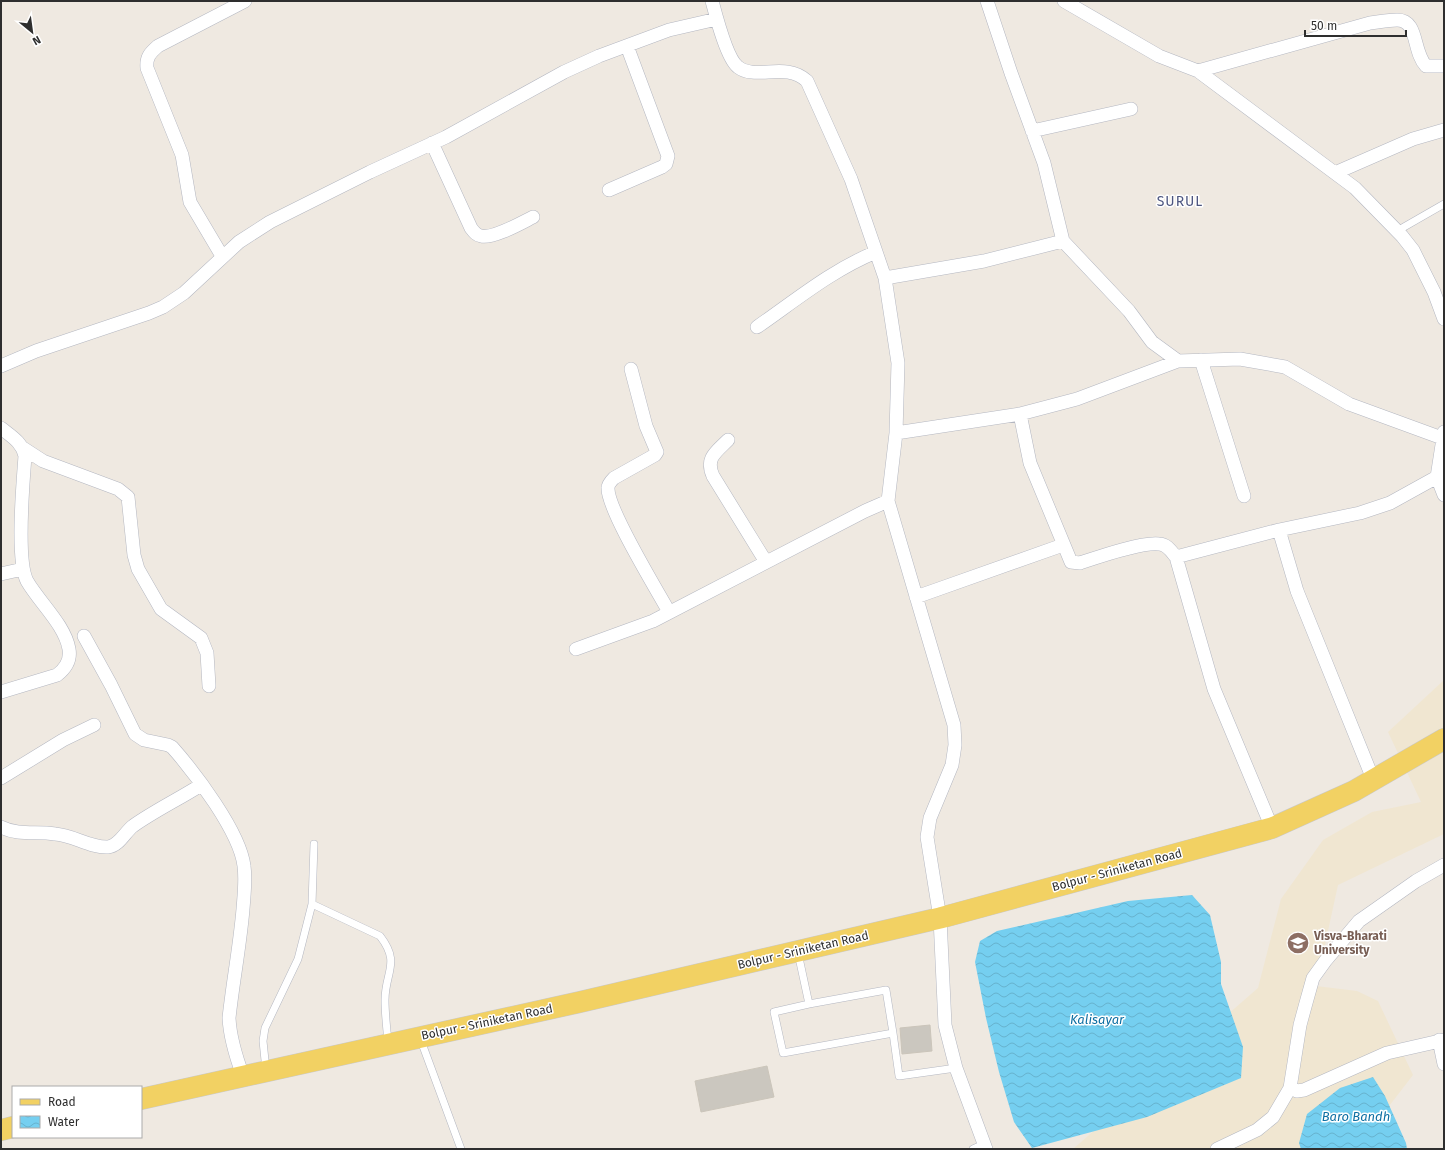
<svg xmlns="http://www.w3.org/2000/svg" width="1445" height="1150" font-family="'Fira Sans',sans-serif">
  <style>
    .education { fill: #f0e6d1 }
    .water { fill: url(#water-waves) }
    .building { fill: #cbc7bf; stroke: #cbc5ba }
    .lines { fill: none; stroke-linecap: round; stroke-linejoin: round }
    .service-casing { stroke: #b4b7c1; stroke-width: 8 }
    .minor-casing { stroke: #b4b7c1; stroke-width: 14 }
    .primary-casing { stroke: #c9c9c9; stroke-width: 22 }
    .service { stroke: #fff; stroke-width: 7 }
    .minor { stroke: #fff; stroke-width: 13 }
    .primary { stroke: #f2d163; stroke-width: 21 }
    .labels { text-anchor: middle; stroke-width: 3; stroke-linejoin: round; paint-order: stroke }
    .street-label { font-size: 12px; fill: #2e2e2e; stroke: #fff }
    .education-label { font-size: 12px; font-weight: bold; fill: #785e54; stroke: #fff; text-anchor: start }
    .water-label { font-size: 13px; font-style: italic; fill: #0d6fa3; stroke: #fff }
    .quarter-label { font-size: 14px; letter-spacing: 1px; fill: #4d5680; stroke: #fff }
  </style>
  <defs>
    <pattern id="water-waves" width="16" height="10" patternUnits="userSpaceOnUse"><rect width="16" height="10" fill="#75cff0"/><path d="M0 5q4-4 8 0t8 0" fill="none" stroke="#66b2ce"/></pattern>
  </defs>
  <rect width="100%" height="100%" fill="#efe9e1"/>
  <!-- education -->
  <path class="education" d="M1444,680V834L1338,885L1316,986L1357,991L1378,1001L1413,1075L1356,1149H1073L1258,988L1281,899L1323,840L1372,812L1421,802L1388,732Z"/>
  <!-- water -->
  <path class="water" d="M1192,895L1210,915L1221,962V984L1243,1047L1241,1078L1147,1117L1032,1148L1014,1122L999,1072L986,1018L975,962L980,941L997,931L1128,901Z
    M1373,1077L1385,1096L1406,1143L1407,1149H1301L1299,1143L1307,1114L1340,1088Z"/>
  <!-- building -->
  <path class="building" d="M930,1025L932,1051L902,1054L900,1028Z
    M767,1066L774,1097L701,1112L695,1081Z"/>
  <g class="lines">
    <!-- service casing -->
    <g class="service-casing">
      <path id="service" d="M1397,231L1444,204
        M312,904L380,936C401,963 385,972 385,1000C385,1015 387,1029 388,1043
        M798,953L809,1004L886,990L893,1033L783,1053L774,1012L809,1004
        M893,1033L899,1076L956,1068
        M420,1038L461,1149
        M266,1070L263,1041L265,1028L298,959L312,904L314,844
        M973,1149L984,1144"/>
    </g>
    <!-- minor casing -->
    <g class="minor-casing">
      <path id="minor" d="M712,1C716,16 727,59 738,67C756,81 786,61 807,81L851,179L885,278L898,363L896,433L888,501L954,725L955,745L952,765L930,818L927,837L940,918L945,1025L956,1068L986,1149
        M987,1L1011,73L1044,163L1063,241L1129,311L1152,342L1178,361L1240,359L1285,367L1349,404L1442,438
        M1064,1L1159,56L1198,71L1370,23C1379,22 1388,20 1397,20C1419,20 1412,51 1426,66H1444
        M1198,71L1355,188L1402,236L1413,250L1434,292L1444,319
        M1032,131L1131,109
        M432,143L471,228C474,232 476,235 481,236C493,239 521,223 533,217
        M1335,173L1413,139L1444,130
        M609,190L662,167L666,164L668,156L627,46
        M222,256L190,202L182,155L147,68C146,57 150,53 158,46L245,1
        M885,278L984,261L1063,241
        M757,327C796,300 832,270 876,252
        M1201,360L1244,496
        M1,366L36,351L149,313L163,307L184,293L239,242L270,222L370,172L446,137L564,72L599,56L669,30L717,19
        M631,369L646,426L657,452L655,455L614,478C611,481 608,484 608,488C607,509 657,590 669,612
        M1020,414L1030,463L1071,562L1080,563C1098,557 1141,542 1159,544C1167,544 1171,551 1176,557L1214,689L1272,828
        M1,428C11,436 22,442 25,456C23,483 16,560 27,581C39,602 65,625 69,649C71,660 66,668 57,675L1,692
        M1444,432L1437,477L1444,495
        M896,433L1020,414L1077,399L1178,361
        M728,440C716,452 705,458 713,476L766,562
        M23,448L43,461L118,489L128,497L134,555L138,569L161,609L201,638L207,653L209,686
        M1279,530L1297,591L1373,779
        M1176,557L1279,530L1360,513L1390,503L1437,477
        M1,574L23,569
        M916,597L1063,545
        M84,636L111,685L135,734L144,740L168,745L172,747C195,773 240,832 244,866C246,880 244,895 243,909C240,945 233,981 229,1018C230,1038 236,1057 243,1076
        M576,649L653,621L865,511L888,501
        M1,778L63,740L94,725
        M1,827C19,836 36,831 55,834C73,835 90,848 108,847C119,846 125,832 133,826C154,811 179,799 201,785
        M1439,1040L1444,1064
        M1290,1088L1297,1091L1304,1090L1387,1053L1444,1040
        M1217,1149L1257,1130L1273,1117L1290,1088L1300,1025L1306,1003L1313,978L1326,960L1359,921L1416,881L1444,865"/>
    </g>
    <!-- primary casing -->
    <g class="primary-casing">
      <path id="primary" d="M141,1099L580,1002L940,918L1272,828L1354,791L1444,739
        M1,1130L13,1127"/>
    </g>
    <!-- service -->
    <use href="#service" class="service"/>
    <!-- minor -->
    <use href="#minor" class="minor"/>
    <!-- primary -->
    <use href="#primary" class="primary"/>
  </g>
  <!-- icons -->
  <defs>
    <g id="university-disc" transform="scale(1.15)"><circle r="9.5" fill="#8d6e63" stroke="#fff"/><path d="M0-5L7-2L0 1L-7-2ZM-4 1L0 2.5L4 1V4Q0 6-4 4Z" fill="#fff"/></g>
  </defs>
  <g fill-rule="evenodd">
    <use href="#university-disc" x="1298" y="943"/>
  </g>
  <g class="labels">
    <!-- street labels -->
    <g class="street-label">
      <text transform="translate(1117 870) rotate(-15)" y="4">Bolpur - Sriniketan Road</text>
      <text transform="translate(803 950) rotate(-13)" y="4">Bolpur - Sriniketan Road</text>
      <text transform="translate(487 1022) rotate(-12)" y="4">Bolpur - Sriniketan Road</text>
    </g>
    <!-- education labels -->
    <g class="education-label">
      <text x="1314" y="940">Visva-Bharati<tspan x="1314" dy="14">University</tspan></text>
    </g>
    <!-- water labels -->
    <g class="water-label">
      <text x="1097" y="1024">Kalisayar</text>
      <text x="1356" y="1121">Baro Bandh</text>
    </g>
    <!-- quarter labels -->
    <g class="quarter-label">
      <text x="1180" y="206">SURUL</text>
    </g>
  </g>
  <!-- border -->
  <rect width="1445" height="1150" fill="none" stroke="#2e2e2e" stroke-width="4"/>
  <!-- legend -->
  <rect x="12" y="1086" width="130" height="52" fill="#ffffff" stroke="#ababab"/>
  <rect x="20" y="1099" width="20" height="6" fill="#f2d163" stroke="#ababab"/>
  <text x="48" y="1106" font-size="12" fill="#2e2e2e">Road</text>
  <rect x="20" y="1116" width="20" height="12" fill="url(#water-waves)" stroke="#ababab"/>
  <text x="48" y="1126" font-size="12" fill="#2e2e2e">Water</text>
  <!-- north arrow -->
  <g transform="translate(32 32) rotate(151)" stroke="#ffffff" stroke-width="3" paint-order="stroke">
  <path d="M0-3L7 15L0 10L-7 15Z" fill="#2e2e2e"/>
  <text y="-6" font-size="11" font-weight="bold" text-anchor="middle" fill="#2e2e2e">N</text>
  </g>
  <!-- scale -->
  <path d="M1305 30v6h101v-6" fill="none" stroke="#2e2e2e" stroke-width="2"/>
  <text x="1311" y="30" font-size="12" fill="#2e2e2e" stroke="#ffffff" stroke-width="3" paint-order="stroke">50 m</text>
</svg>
